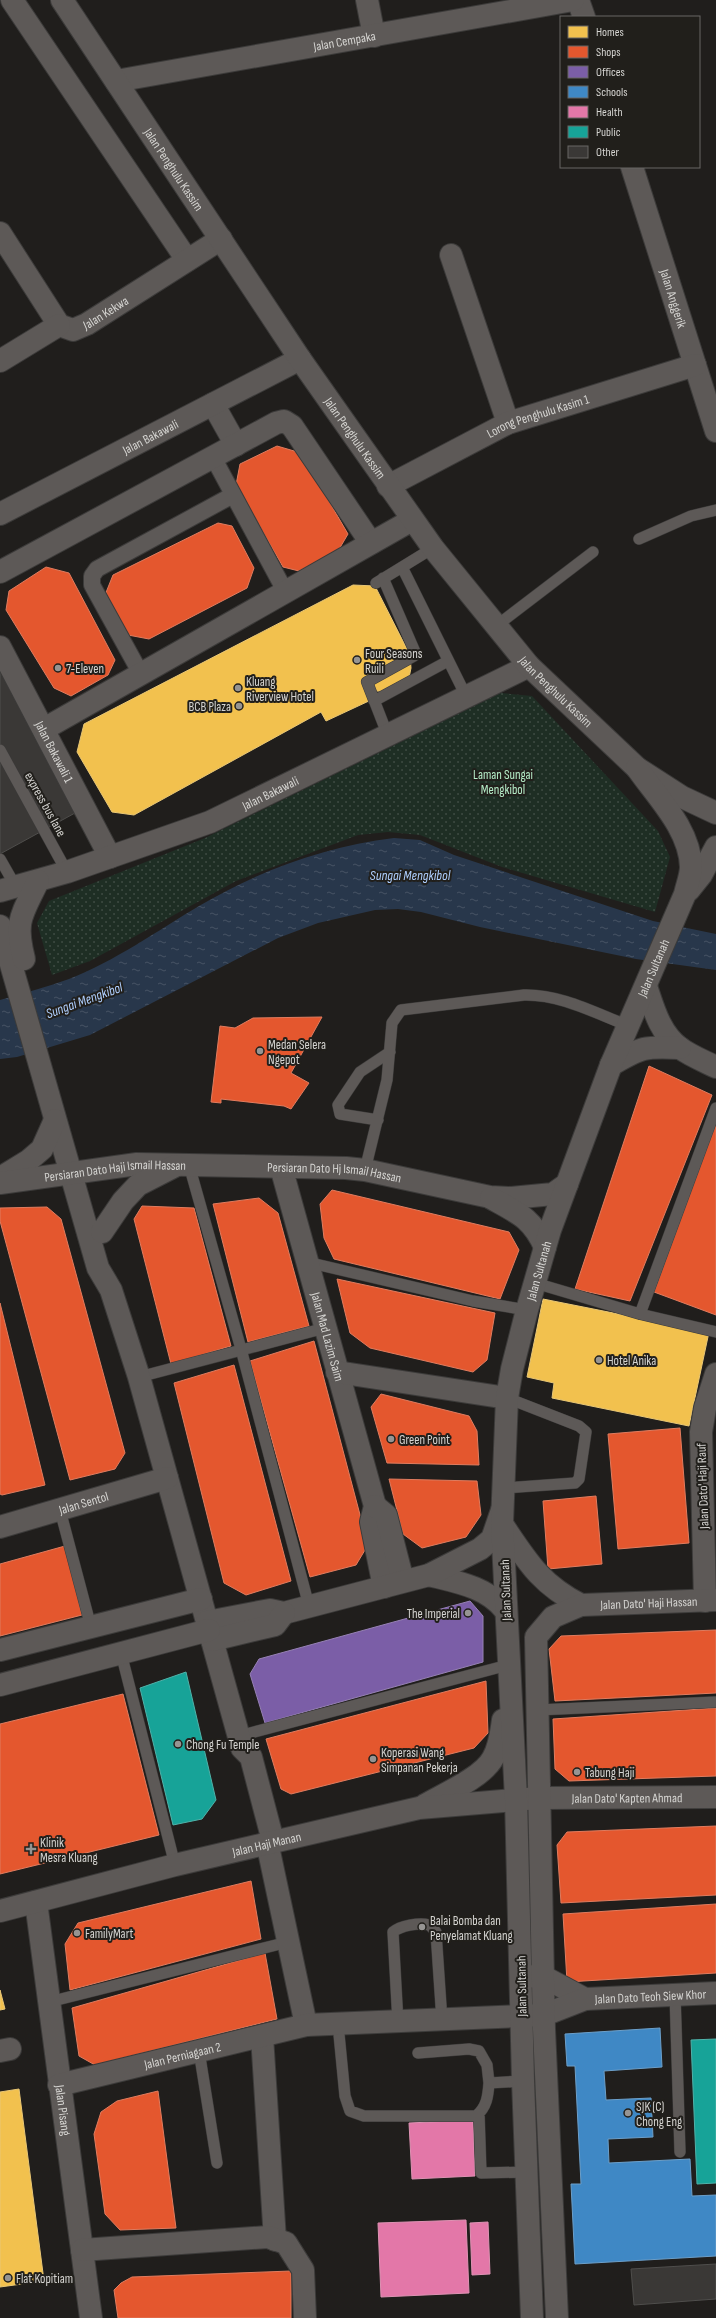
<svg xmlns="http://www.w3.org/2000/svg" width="716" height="2318" font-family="'Sofia Sans Condensed',sans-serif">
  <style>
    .park { fill: url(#park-dots) }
    .water { fill: url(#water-ripples) }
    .homes { fill: #f2c14e; stroke: #e9c775 }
    .shops { fill: #e4572e; stroke: #e07c5f }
    .offices { fill: #7b5ea7; stroke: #9681b4 }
    .schools { fill: #3f88c5; stroke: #6c9fc9 }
    .health { fill: #e377a8; stroke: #df93b4 }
    .public { fill: #17a398; stroke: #50b2a9 }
    .building { fill: #3a3836; stroke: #4f4e4c }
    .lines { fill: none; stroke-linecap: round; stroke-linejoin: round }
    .service-casing { stroke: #3c3b3a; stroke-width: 12 }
    .pedestrian-casing { stroke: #3c3b3a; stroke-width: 18 }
    .minor-casing { stroke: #3c3b3a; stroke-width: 24 }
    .tertiary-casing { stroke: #3c3b3a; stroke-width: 24 }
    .service { stroke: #5d5957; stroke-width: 11 }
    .pedestrian { stroke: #5d5957; stroke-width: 16 }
    .minor { stroke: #5d5957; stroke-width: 22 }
    .tertiary { stroke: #5d5957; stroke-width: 22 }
    .poi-dot { fill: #969492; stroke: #211f1b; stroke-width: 1.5 }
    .labels { text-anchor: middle; stroke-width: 4; stroke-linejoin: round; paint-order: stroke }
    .street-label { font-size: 13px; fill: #d5d4d1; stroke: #211f1b }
    .poi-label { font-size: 13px; fill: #d5d4d1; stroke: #211f1b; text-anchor: start }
    .park-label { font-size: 13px; fill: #b6edc8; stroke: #211f1b }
    .water-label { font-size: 14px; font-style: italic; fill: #afcffe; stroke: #211f1b }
  </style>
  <defs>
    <pattern id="park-dots" width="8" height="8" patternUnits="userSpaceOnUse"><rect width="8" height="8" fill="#1e2e24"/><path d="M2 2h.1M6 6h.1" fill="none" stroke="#3e4b43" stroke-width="1.8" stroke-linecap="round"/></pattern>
    <pattern id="water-ripples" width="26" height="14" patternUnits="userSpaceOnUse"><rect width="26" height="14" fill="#28374b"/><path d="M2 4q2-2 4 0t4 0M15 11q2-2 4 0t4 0" fill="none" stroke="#465364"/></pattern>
  </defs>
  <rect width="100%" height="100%" fill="#201e1c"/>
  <!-- park -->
  <path class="park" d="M501,693L532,696L658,831L670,857L655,912L502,867L420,835L388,832L358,835L236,881L90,961L52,975L37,923L49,901L205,838Z"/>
  <!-- water -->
  <path class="water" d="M394,838L420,840L454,855L653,921L716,934V970L636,959L480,927L421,912L398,909L375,910L318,923L278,938L90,1035L17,1057L0,1059V1000C23,993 47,987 69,979C115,961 157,931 199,906C258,871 326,846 394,838Z"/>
  <!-- homes -->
  <path class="homes" d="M353,585L375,586L410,655L411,668L408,683L391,692L377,691L371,700L326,721L321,712L134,815L112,812L77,752L84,724Z
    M543,1299L709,1332L689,1426L552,1398L554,1383L527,1377Z
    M0,1990L5,2009L0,2010Z
    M19,2089L44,2281L0,2287V2092Z"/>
  <!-- shops -->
  <path class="shops" d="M277,446L301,453L348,534L338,551L299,571L283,567L236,485L240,464Z
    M218,523L232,526L254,568L247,588L149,639L128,635L105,595L113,575Z
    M46,567L69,573L115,660L108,675L71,696L54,688L6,610L9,591Z
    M322,1017L291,1073L309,1083L291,1109L284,1106L221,1099V1103L211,1102L220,1026L235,1028L253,1018Z
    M649,1066L712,1095L630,1301L575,1289Z
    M716,1123V1315L654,1292Z
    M332,1190L509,1232L519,1250L500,1299L334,1259L324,1238L320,1204Z
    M259,1198L278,1213L309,1326L248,1342L213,1204Z
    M142,1206L194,1208L231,1346L171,1364L134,1219Z
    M47,1207L61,1219L125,1453L115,1469L70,1480L0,1221V1208Z
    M337,1279L495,1313L487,1360L473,1372L370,1348L350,1333Z
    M0,1303L45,1485L2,1495L0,1494Z
    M314,1341L368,1545L356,1565L310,1577L250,1361Z
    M234,1365L291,1581L246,1595L224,1583L174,1383Z
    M381,1394L469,1416L477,1431L479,1465L387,1463L371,1407Z
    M680,1428L689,1543L618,1549L608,1434Z
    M389,1479L477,1481L481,1515L466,1537L422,1548L403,1534Z
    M596,1496L602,1564L548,1569L543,1501Z
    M65,1546L82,1615L0,1636V1564Z
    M716,1630V1693L555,1701L549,1649L561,1636Z
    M486,1681L488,1733L474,1748L291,1794L281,1789L266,1739Z
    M123,1694L159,1835L0,1874V1724Z
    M716,1708V1776L569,1781L555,1769L553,1719Z
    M716,1826V1895L561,1903L557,1845L567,1832Z
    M251,1881L261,1939L70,1990L65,1944L78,1923Z
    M716,1904V1973L567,1982L563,1914Z
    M265,1953L277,2019L95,2065L79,2056L72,2008Z
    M158,2091L176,2228L120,2230L105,2214L94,2134L101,2112L117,2101Z
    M291,2271V2318H118L114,2290L121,2283L132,2277Z"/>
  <!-- offices -->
  <path class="offices" d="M470,1601L483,1616V1662L265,1723L250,1674L259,1659Z"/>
  <!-- schools -->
  <path class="schools" d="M660,2028L662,2067L604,2071L606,2100L651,2098L653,2137L608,2139L609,2163L690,2159L692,2196L716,2195V2256L575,2264L571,2184H581L575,2066H567L565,2034Z"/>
  <!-- health -->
  <path class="health" d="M473,2120L475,2176L412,2179L409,2123Z
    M466,2220L469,2293L381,2297L378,2223Z
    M488,2222L490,2274L472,2275L470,2223Z"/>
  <!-- public -->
  <path class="public" d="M186,1672L216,1800L202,1819L173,1825L140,1688Z
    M716,2039V2183L697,2184L691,2040Z"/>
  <!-- building -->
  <path class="building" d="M0,667L75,813L0,854Z
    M716,2264V2299L634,2305L631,2269Z"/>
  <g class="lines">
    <!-- service casing -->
    <g class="service-casing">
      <path id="service" d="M639,539L691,516L716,510
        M402,567L467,698
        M383,578L415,652L414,656L367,682L388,736
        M376,583L433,548
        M496,626L593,552
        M374,701L448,661
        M0,750L67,872
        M0,859L16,887
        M378,1120L340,1114L338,1105L360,1072L390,1052
        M189,1165L241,1349L309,1606
        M365,1170L387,1080L392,1023L401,1010L524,995C560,994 595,1013 629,1026
        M307,1262L473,1301L527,1310
        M535,1283L640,1314L716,1332
        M640,1314L716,1108
        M139,1377L325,1328
        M503,1488L575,1483L579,1479L586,1432L579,1426L507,1398
        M60,1510L91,1627
        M121,1653L175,1865
        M537,1710L716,1702
        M239,1736L508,1665
        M675,1994L680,2152
        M49,2002L288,1942
        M398,2023L393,1932C400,1926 419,1922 429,1925C431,1926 434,1930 436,1932L442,2021
        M338,2024L345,2096L350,2111L364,2116H476C487,2107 488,2096 489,2083L523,2081
        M199,2051L217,2163
        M418,2053L469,2049L479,2051L487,2065L489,2083
        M479,2113L481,2173L526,2172"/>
    </g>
    <!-- pedestrian casing -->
    <g class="pedestrian-casing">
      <path id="pedestrian" d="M213,457L285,591
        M141,674L92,585V576L97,569L233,495"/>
    </g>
    <!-- minor casing -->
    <g class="minor-casing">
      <g id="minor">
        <path d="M12,0L187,260"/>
        <path d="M367,0L374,36"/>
        <path d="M578,0L584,17"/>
        <path id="s1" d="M116,81L573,0"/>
        <path id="s2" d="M632,167L716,431"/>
        <path id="s3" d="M0,233L59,325L73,330L87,324L221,239"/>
        <path d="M451,255L508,423"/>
        <path d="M0,361L59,325"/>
        <path d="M213,404L236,445"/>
        <path id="s4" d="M388,486L508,423L695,365"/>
        <path id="s5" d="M0,514L300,359"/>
        <path d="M0,572L276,423L284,421L292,426L371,543"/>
        <path id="s6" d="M0,647L110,857"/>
        <path d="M44,729L412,520"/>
        <path id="s7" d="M0,891L67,872L210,822L529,666"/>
        <path d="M0,926L98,1268L111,1290L139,1377L242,1748L251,1757L273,1841"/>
        <path d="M24,959C14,920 22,915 38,881"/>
        <path id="s8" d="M281,1167L375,1506L371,1522L384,1587"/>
        <path d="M0,1178L28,1161L42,1149L55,1120"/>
        <path id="s9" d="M0,1183L137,1164L346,1168L365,1170L490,1197L511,1198L553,1194L567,1184"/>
        <path d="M491,1198C518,1213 532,1218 545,1247"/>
        <path d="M102,1232L123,1201L138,1185L175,1166"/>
        <path d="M337,1372L507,1398"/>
        <path d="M375,1506L386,1515L403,1581"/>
        <path id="s10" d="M0,1527L167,1478"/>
        <path d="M429,1575C457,1582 487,1587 505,1610"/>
        <path d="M705,1601L701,1432L705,1408L716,1374"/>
        <path d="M207,1622L270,1610L284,1613L429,1575L480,1549L492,1539L502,1510"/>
        <path d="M212,1640L275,1625L284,1613"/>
        <path d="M0,1650L201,1599"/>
        <path d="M0,1685L209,1630"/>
        <path d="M267,1842L306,2025"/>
        <path id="s11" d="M36,1902L91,2318"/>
        <path d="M525,1976L544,1977L585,1999"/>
        <path d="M262,2036L275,2240"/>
        <path d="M0,2051L10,2049"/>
        <path id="s12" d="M59,2085L306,2025L544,2015L585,1999L716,1993"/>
        <path d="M82,2250L268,2237L286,2243L303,2270L305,2318"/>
      </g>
    </g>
    <!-- tertiary casing -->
    <g class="tertiary-casing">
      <g id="tertiary">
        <path id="s13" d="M62,0L300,359L433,548L529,666L637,768L682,797L716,813"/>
        <path d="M689,890L701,875L716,847"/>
        <path d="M646,986C653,1007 660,1034 680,1048C691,1056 704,1061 716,1067"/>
        <path d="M611,1065C641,1047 645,1046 680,1048"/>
        <path d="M502,1524C527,1561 540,1584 581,1605"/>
        <path d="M425,1805C444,1794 483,1777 493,1758C500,1746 501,1733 503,1720"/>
        <path id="s14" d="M0,1911L175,1865L419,1808L538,1798L716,1797"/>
        <path id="s15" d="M532,2318L523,2081L516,1799L502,1523L507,1398L512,1369L527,1310L550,1230L611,1065L685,894C687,885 691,875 691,867C690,829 657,797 637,768"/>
        <path id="s16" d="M557,2318L544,2029L536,1637L553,1617L581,1605L716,1600"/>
      </g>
    </g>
    <!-- service -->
    <use href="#service" class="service"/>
    <!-- pedestrian -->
    <use href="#pedestrian" class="pedestrian"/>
    <!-- minor -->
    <use href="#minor" class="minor"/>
    <!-- tertiary -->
    <use href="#tertiary" class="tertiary"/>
  </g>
  <!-- markers -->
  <g class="poi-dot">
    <circle cx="357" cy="660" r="4"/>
    <circle cx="58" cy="668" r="4"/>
    <circle cx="238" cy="688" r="4"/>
    <circle cx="239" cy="706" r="4"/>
    <circle cx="260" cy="1051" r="4"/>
    <circle cx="599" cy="1360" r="4"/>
    <circle cx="391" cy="1439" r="4"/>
    <circle cx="468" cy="1613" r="4"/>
    <circle cx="178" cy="1744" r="4"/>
    <circle cx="373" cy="1759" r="4"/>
    <circle cx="577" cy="1772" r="4"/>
    <path d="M29 1843h4v4h4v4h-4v4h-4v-4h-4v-4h4z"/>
    <circle cx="422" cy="1927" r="4"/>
    <circle cx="77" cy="1933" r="4"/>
    <circle cx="628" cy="2113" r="4"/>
    <circle cx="8" cy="2278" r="4"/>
  </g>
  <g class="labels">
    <!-- street labels -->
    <g class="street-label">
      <text dy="5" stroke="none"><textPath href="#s1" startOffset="232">Jalan Cempaka</textPath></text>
      <text dy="5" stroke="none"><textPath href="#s13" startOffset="203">Jalan Penghulu Kassim</textPath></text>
      <text dy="5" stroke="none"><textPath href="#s2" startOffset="138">Jalan Anggerik</textPath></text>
      <text dy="5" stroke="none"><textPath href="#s3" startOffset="161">Jalan Kekwa</textPath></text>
      <text dy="5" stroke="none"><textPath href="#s4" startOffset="166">Lorong Penghulu Kasim 1</textPath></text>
      <text dy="5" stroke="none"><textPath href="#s5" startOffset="169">Jalan Bakawali</textPath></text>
      <text dy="5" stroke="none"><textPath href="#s13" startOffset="527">Jalan Penghulu Kassim</textPath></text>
      <text dy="5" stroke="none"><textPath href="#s13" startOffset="851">Jalan Penghulu Kassim</textPath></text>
      <text dy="5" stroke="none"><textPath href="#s6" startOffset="118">Jalan Bakawali 1</textPath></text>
      <text dy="5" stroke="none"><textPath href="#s7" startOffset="288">Jalan Bakawali</textPath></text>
      <text transform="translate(46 804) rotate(61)" y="5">express bus lane</text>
      <text dy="5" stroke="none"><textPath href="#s15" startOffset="1376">Jalan Sultanah</textPath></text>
      <text dy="5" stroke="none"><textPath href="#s9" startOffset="336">Persiaran Dato Hj Ismail Hassan</textPath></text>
      <text dy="5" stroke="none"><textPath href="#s9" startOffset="116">Persiaran Dato Haji Ismail Hassan</textPath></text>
      <text dy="5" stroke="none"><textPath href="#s15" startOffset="1052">Jalan Sultanah</textPath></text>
      <text dy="5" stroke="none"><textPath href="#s8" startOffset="176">Jalan Mad Lazim Saim</textPath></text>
      <text transform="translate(702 1486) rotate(-92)" y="5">Jalan Dato' Haji Rauf</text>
      <text dy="5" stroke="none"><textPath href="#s10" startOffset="87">Jalan Sentol</textPath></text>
      <text transform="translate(505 1590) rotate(-92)" y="5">Jalan Sultanah</text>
      <text dy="5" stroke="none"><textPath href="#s16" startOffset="806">Jalan Dato' Haji Hassan</textPath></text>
      <text dy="5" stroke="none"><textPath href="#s14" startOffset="640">Jalan Dato' Kapten Ahmad</textPath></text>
      <text dy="5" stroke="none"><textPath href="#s14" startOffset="275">Jalan Haji Manan</textPath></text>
      <text transform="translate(521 1986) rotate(-91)" y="5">Jalan Sultanah</text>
      <text dy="5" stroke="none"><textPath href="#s12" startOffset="602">Jalan Dato Teoh Siew Khor</textPath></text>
      <text dy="5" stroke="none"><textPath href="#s12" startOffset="127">Jalan Perniagaan 2</textPath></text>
      <text dy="5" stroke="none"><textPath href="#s11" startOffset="210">Jalan Pisang</textPath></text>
    </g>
    <!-- poi labels -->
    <g class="poi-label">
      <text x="365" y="658">Four Seasons<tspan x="365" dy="15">Ruili</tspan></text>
      <text x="66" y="673">7-Eleven</text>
      <text x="246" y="686">Kluang<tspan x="246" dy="15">Riverview Hotel</tspan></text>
      <text x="231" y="711" text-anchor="end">BCB Plaza</text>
      <text x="268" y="1049">Medan Selera<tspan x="268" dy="15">Ngepot</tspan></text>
      <text x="607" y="1365">Hotel Anika</text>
      <text x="399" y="1444">Green Point</text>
      <text x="460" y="1618" text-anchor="end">The Imperial</text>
      <text x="186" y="1749">Chong Fu Temple</text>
      <text x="381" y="1757">Koperasi Wang<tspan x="381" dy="15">Simpanan Pekerja</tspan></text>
      <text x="585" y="1777">Tabung Haji</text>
      <text x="40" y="1847">Klinik<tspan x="40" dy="15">Mesra Kluang</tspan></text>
      <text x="430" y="1925">Balai Bomba dan<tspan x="430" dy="15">Penyelamat Kluang</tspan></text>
      <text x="85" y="1938">FamilyMart</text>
      <text x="636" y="2111">SJK (C)<tspan x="636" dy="15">Chong Eng</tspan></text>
      <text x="16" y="2283">Flat Kopitiam</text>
    </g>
    <!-- park labels -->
    <g class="park-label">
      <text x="503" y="779">Laman Sungai<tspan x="503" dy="15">Mengkibol</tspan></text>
    </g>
    <!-- water labels -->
    <g class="water-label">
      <text x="410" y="880">Sungai Mengkibol</text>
      <text transform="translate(84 1000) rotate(-20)" y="5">Sungai Mengkibol</text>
    </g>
  </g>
  <!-- legend -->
  <rect x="560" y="16" width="140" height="152" fill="#211f1b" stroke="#696764"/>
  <rect x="568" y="26" width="20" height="12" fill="#f2c14e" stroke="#696764"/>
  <text x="596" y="36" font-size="12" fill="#d5d4d1">Homes</text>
  <rect x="568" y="46" width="20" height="12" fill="#e4572e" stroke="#696764"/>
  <text x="596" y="56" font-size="12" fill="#d5d4d1">Shops</text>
  <rect x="568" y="66" width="20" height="12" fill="#7b5ea7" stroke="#696764"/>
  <text x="596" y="76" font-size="12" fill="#d5d4d1">Offices</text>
  <rect x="568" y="86" width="20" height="12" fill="#3f88c5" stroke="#696764"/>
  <text x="596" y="96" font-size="12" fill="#d5d4d1">Schools</text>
  <rect x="568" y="106" width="20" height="12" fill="#e377a8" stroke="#696764"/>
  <text x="596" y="116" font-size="12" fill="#d5d4d1">Health</text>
  <rect x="568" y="126" width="20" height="12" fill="#17a398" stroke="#696764"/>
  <text x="596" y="136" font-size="12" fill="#d5d4d1">Public</text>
  <rect x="568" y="146" width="20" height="12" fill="#3a3836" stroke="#696764"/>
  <text x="596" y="156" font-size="12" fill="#d5d4d1">Other</text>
</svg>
